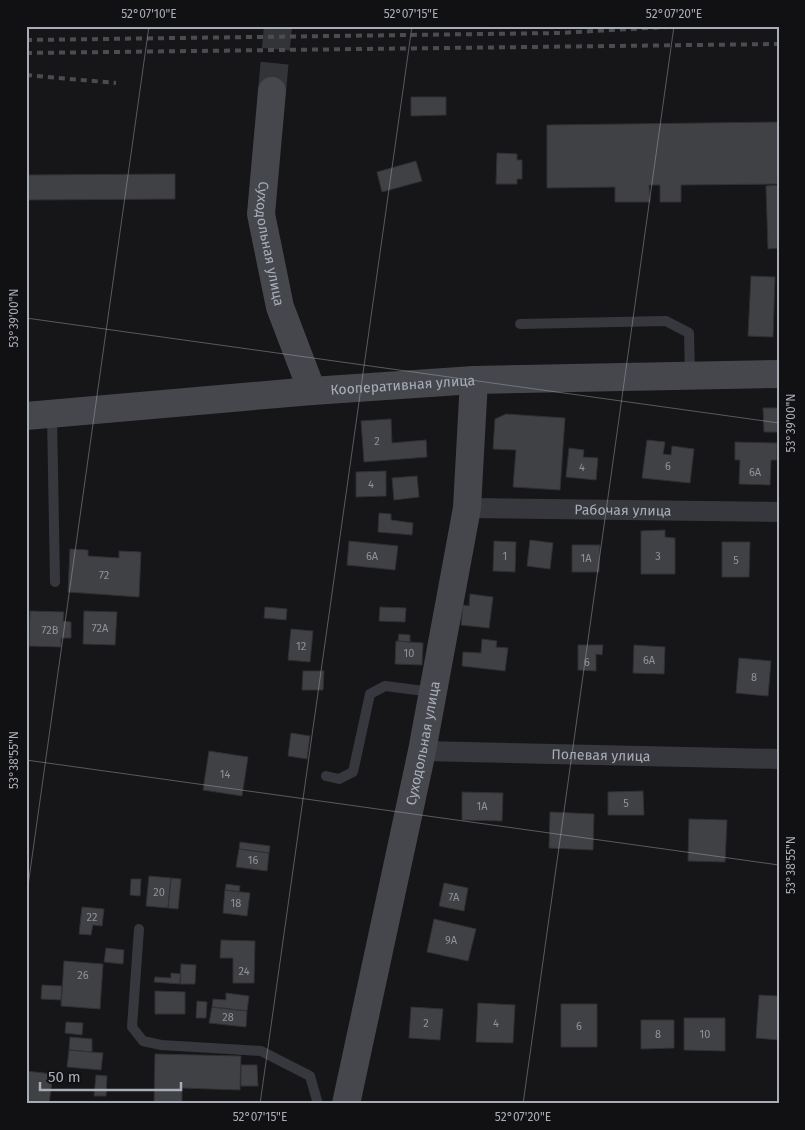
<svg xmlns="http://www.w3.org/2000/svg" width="805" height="1130" font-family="'Fira Sans',sans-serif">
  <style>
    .building { fill: #404145; stroke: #303034 }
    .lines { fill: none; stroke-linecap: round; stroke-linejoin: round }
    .secondary-tunnel { stroke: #333438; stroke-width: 28; stroke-dasharray: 28 14; stroke-linecap: butt }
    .lane { stroke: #37383d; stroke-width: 10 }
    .street { stroke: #37383d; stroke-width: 20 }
    .secondary { stroke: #45474d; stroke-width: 28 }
    .rail { stroke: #4a4c52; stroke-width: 4; stroke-dasharray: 6 5; stroke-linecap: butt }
    .ticks { fill: none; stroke: #a8adb8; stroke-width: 1; stroke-opacity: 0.45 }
    .labels { text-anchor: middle; stroke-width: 4.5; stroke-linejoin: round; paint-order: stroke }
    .number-label { font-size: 11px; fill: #8e929b }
    .street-label { font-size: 14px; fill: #a8adb8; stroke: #111113 }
    .neatline { fill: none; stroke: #a8adb8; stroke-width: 2 }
    .ticks-label { font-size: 12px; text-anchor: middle; fill: #a8adb8 }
  </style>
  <rect width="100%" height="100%" fill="#161618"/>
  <!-- building -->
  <path class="building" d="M411,97H446V115L411,116Z
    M779,122V184L681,185V202H660V185H649L650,202H615V187L547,188V125Z
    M497,153L517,154V160H522V179H517V184H496Z
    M416,161L422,181L382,192L377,172Z
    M175,174V199L26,200V175Z
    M779,185V248L768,249L766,186Z
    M751,276L775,277L773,337L748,336Z
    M763,408H779V432H764Z
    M506,414L565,418L560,490L513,487L516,450L493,449L495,419Z
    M391,419L392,443L426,440L427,457L364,462L361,421Z
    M647,440L665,442L663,454L671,455L672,446L694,449L690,483L642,478Z
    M735,442L777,443V460H771L770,485L739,484L740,460H735Z
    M569,448L584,450L583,457L598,458L596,480L566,477Z
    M386,471V496L356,497V472Z
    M417,476L419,497L394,500L392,478Z
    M379,513L391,514V520L413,523L412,535L378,532Z
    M665,530V537L675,538V574H641V531Z
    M530,540L553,543L550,569L527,566Z
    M349,541L398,546L395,570L347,565Z
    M494,541L516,542L515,572L493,571Z
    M722,542H750L749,577H722Z
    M572,545H600L599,572H572Z
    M70,549L88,550V556L119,558V551L141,552L139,597L68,592Z
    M470,594L493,597L489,628L461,625L463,605L469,606Z
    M265,607L287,609L286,620L264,618Z
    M380,607L406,608L405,622L379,621Z
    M30,611L64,612L63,621L71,622V638H61V647L29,646Z
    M84,611L117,612L115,645L83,644Z
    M291,629L313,631L310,662L288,660Z
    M399,634L410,635V642L398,641Z
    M482,639L497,641L496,647L508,648L505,671L462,666L463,652L481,653Z
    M396,641L423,643L422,665L395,664Z
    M578,645H603L602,655L596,654V671L578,670Z
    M634,645L665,647L664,674L633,673Z
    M739,658L771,661L768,696L736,693Z
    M303,671H324L323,690H302Z
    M291,733L310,736L307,759L288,756Z
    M209,751L248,757L242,796L203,790Z
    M643,791L644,815H608V792Z
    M462,792L503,793L502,821L462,820Z
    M550,812L594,814L593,850L549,848Z
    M689,819L727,820L725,862L688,861Z
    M240,842L270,846L269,853L239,849Z
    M239,849L269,853L267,871L236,867Z
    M149,876L171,878L168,908L146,906Z
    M171,878L181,879L178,909L168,908Z
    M131,879H141L140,896L130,895Z
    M444,883L468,888L464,911L439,906Z
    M226,884L240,886L239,892L225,890Z
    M225,890L250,893L247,916L223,913Z
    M82,907L104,909L102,926L93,925L91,935L79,934Z
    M434,919L476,929L468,961L427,952Z
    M221,940L255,941L254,983H233V958H220Z
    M106,948L124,950L123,964L104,962Z
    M64,961L103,964L100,1009L61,1006Z
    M181,964L196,965L195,984H180Z
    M171,973L181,974L180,984L154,982L155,977L171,978Z
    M42,985L62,986L61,1000L41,999Z
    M155,991L185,992V1014H155Z
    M226,993L249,996L247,1011L212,1007L213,999L226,1000Z
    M759,995L779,996V1040L756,1038Z
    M197,1001L207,1002L206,1018H196Z
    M478,1003L515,1005L513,1043L476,1042Z
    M561,1004H597V1047H561Z
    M212,1007L247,1011L246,1027L209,1023Z
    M411,1007L443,1009L440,1040L409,1038Z
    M684,1018H725V1051L684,1050Z
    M641,1020H674V1048L641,1049Z
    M66,1022L83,1023L82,1035L65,1033Z
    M70,1037L92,1039V1052L69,1050Z
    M69,1050L103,1053L101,1070L67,1067Z
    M155,1054L241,1056L240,1090L182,1088V1104H154Z
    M241,1065H257L258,1086H241Z
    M26,1071L53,1074L49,1104H26Z
    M96,1075L107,1076L106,1096H94Z"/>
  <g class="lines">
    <!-- secondary-tunnel -->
    <path class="secondary-tunnel" d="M272,91L278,26"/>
    <!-- lane -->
    <path class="lane" d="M520,324L666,321L689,333L690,376
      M52,416L55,582
      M326,776L339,779L353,772L370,694L385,686L432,692
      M139,929L132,1027L143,1041L161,1045L261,1051L310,1076L318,1104"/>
    <!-- street -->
    <g class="street">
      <path id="s1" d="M467,508L779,512"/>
      <path id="s2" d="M422,751L779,759"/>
    </g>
    <!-- secondary -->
    <g class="secondary">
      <path id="s3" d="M272,91L261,214L280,307L312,391"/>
      <path id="s4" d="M26,416L312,391L474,380L779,374"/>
      <path id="s5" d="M346,1104L422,751L467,508L474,380"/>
    </g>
    <!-- rail -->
    <path class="rail" d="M26,40L559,33L684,26
      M26,53L779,44
      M26,75L116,83"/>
  </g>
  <!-- ticks -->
  <path class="ticks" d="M26,318L779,423M26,760L779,865M26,900L149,26M260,1104L412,26M523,1104L674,26"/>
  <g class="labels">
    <!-- number labels -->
    <g class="number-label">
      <text x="377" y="445">2</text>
      <text x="668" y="470">6</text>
      <text x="582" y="471">4</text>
      <text x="755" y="476">6А</text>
      <text x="371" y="488">4</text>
      <text x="372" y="560">6А</text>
      <text x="505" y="560">1</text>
      <text x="658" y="560">3</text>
      <text x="586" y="562">1А</text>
      <text x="736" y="564">5</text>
      <text x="104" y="579">72</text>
      <text x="100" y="632">72А</text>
      <text x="50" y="634">72В</text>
      <text x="301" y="650">12</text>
      <text x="409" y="657">10</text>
      <text x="649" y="664">6А</text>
      <text x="587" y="666">6</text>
      <text x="754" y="681">8</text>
      <text x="225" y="778">14</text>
      <text x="626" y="807">5</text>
      <text x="482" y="810">1А</text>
      <text x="253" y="864">16</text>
      <text x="159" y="896">20</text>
      <text x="454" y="901">7А</text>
      <text x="236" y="907">18</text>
      <text x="92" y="921">22</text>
      <text x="451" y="944">9А</text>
      <text x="244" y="975">24</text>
      <text x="83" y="979">26</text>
      <text x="228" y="1021">28</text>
      <text x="426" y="1027">2</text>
      <text x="496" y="1027">4</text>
      <text x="579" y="1030">6</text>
      <text x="658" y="1038">8</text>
      <text x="705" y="1038">10</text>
    </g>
    <!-- street labels -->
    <g class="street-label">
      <text dy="5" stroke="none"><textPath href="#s3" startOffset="154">Суходольная улица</textPath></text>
      <text dy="5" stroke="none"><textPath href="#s4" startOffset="378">Кооперативная улица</textPath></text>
      <text dy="5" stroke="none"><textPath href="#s1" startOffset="156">Рабочая улица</textPath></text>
      <text dy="5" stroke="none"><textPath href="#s5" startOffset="369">Суходольная улица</textPath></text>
      <text dy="5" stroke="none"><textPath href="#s2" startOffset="179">Полевая улица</textPath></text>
    </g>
  </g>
  <!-- border -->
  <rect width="805" height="1130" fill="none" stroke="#111113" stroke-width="55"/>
  <!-- scale -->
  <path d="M40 1082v8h141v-8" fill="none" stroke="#a8adb8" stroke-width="2.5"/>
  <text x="48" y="1082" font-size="15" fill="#a8adb8" stroke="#111113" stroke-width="4" paint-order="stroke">50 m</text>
  <rect x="28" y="28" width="750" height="1074" class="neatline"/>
  <g class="ticks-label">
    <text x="149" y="18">52°07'10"E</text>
    <text x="411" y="18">52°07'15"E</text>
    <text x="674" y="18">52°07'20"E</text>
    <text transform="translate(14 318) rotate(-90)" y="4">53°39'00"N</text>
    <text transform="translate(791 423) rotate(-90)" y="4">53°39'00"N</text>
    <text transform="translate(14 760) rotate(-90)" y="4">53°38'55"N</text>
    <text transform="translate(791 865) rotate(-90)" y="4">53°38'55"N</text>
    <text x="260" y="1121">52°07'15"E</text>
    <text x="523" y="1121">52°07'20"E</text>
  </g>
</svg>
